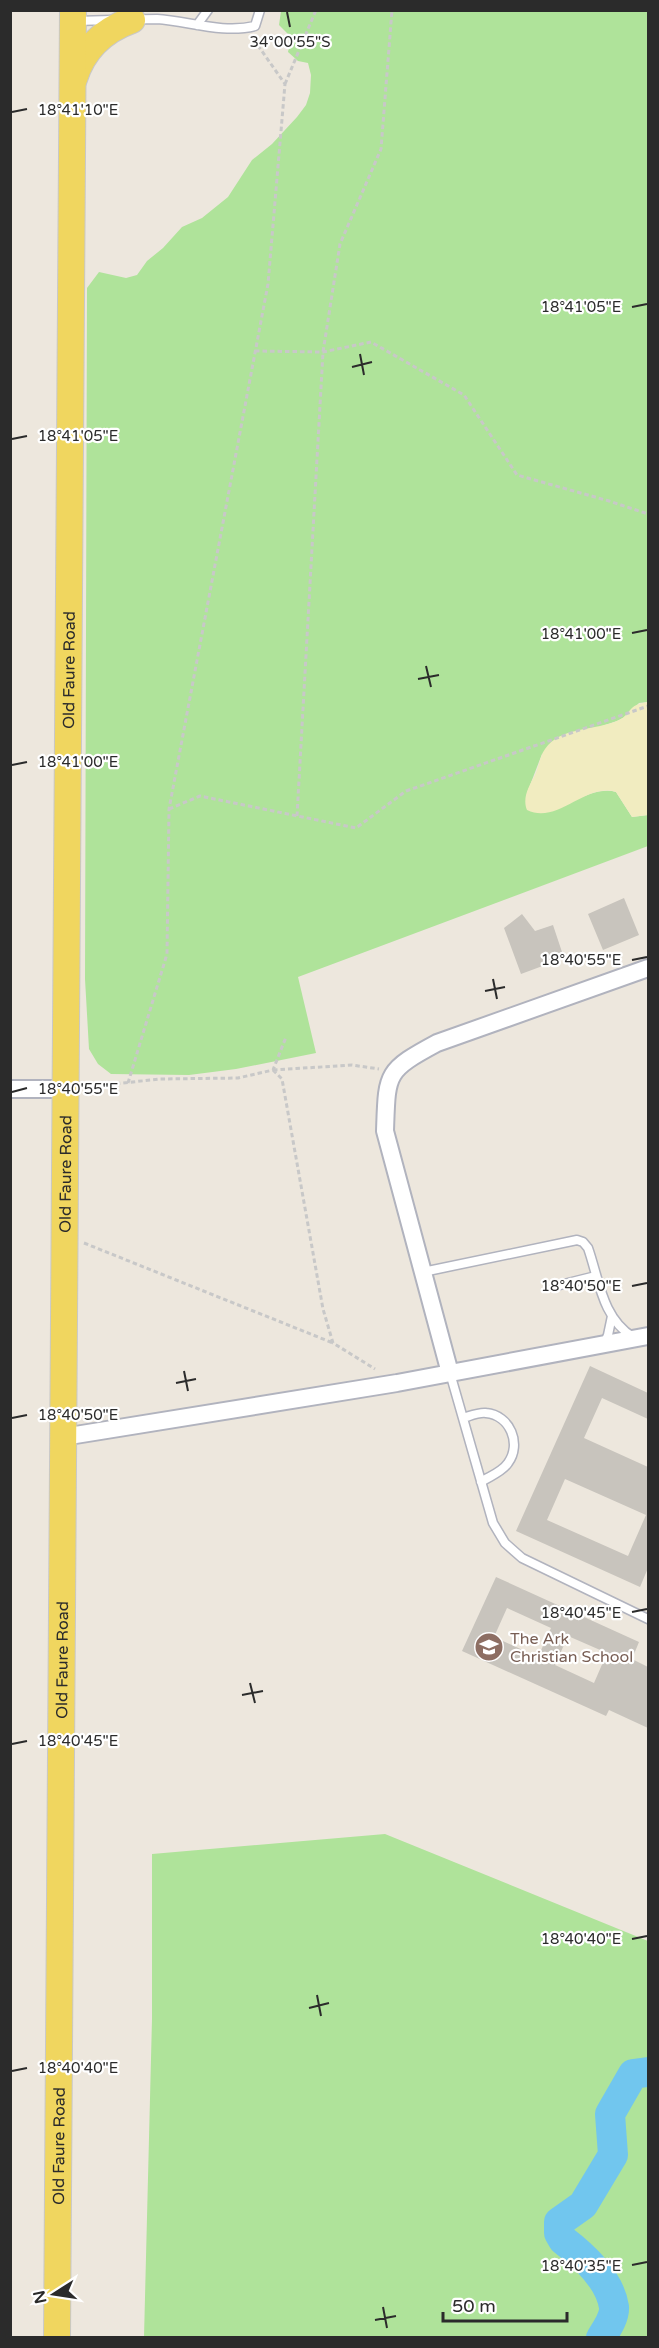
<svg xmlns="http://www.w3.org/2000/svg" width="659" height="2348" font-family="'Varela Round',sans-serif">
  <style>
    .green { fill: #afe39a }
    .sand { fill: #f1ecc0 }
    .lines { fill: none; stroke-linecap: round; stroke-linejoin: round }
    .river { stroke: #71c6ee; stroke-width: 30 }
    .building { fill: #c8c4bd; fill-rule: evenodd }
    .lane-casing { stroke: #b1b3be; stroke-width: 11 }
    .street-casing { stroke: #b1b3be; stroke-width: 20 }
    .primary-casing { stroke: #c8c8c8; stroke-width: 28 }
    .path { stroke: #c8c8c8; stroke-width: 3; stroke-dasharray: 4.5 3; stroke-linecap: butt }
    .lane { stroke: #fff; stroke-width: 8 }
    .street { stroke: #fff; stroke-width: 16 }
    .primary { stroke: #f0d65f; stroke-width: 26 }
    .ticks { fill: none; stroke: #2b2b2b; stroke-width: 2 }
    .labels { text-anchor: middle; stroke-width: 4.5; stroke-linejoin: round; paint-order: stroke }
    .street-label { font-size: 16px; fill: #2b2b2b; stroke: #fff }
    .education-label { font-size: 16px; fill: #785e54; stroke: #fff; text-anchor: start }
    .ticks-label { font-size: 15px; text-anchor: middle; fill: #2b2b2b; stroke: #fff; stroke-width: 4.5; stroke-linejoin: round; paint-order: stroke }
  </style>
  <rect width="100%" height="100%" fill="#ede7dd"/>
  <!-- green -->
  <path class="green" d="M281,11H648V702L639,703L625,717L617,721L599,727L542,754L527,793L538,813C563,810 593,785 616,792L632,817L648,815V846L298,977L316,1053L236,1069L189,1075L111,1074L98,1064L89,1049L85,979L87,288L99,272L126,278L137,275L147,261L163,248L182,227L202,218L228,197L252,160L272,144L297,117L306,105L310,93L311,75L308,63L298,61L288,52L291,37L279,25Z
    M385,1834L648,1941V2337H144L152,2019V1854Z"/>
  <!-- sand -->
  <path class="sand" d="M648,702V815L632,817L616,792C586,782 558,825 527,810C522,798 529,786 535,775C539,766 540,756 545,749C561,726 596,731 619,720C632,714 626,705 648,702Z"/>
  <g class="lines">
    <!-- river -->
    <path class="river" d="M601,2338C606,2330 615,2317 614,2307C610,2280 584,2256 563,2240L559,2233V2222L583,2205L613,2155L610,2114L633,2074L648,2072"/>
  </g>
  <!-- building -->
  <path class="building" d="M624,898L639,935L603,950L588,914Z
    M522,914L535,931L553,925L564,958L521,974L504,928Z
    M590,1366L648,1393V1419L602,1398L584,1438L648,1467V1568L640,1587L516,1531ZM565,1479L646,1515L628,1556L547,1520Z
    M496,1577L639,1642L632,1659L648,1667V1728L609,1710L606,1716L462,1651ZM507,1608L551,1628L538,1657L494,1637ZM568,1636L607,1653L594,1683L555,1665Z"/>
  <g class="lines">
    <!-- lane casing -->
    <g class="lane-casing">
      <path id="lane" d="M133,20C141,19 149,19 157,19C188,21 223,34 255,26L260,10
        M76,21L111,20
        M197,25L208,10
        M423,1272L577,1240L583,1242L588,1248C599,1279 602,1318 633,1337
        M556,1286L596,1276
        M604,1344L608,1335L612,1316
        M450,1373L493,1523L505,1543L522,1558L648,1619
        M463,1418C470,1416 479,1412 486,1413C510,1415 522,1444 508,1463C502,1472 490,1476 481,1482"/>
    </g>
    <!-- street casing -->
    <g class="street-casing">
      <path id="street" d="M10,1089H66
        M450,1373L385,1131C387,1073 385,1071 437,1043L648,968
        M63,1437L397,1383L648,1336"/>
    </g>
    <!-- primary casing -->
    <g class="primary-casing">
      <g id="primary">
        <path d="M74,79C83,49 104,30 132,20"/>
        <path id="s1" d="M57,2338L73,10"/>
      </g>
    </g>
    <!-- path -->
    <path class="path" d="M285,84L316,10
      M255,351L323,352L371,342L464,395L517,475L609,501L648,514
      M169,809L200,796L356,828L406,791L648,706
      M297,816L323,352L340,244L381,149L392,10
      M273,1070L282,1079L323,1309L333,1343L375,1369
      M273,1070L352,1065L379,1069
      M128,1083L167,954L169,809L268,284L285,84L252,37
      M86,1087L160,1079L238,1078L273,1070L286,1037
      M84,1243L333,1343"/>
    <!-- lane -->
    <use href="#lane" class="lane"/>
    <!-- street -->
    <use href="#street" class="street"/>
    <!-- primary -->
    <use href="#primary" class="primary"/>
  </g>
  <!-- ticks -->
  <path class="ticks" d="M287,12L290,27M12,112L27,109M632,307L647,304M360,354L364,375M352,367L372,362M12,439L27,436M632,633L647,630M426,666L431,687M418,679L439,675M12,765L27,762M632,960L647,957M493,979L497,999M485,991L505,987M12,1092L27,1088M632,1286L647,1283M184,1371L188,1391M176,1383L196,1379M12,1418L27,1415M632,1612L647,1609M250,1683L255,1703M242,1695L263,1691M12,1744L27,1741M632,1939L647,1936M317,1995L321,2016M309,2008L329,2003M12,2071L27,2068M632,2265L647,2262M383,2307L387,2328M375,2320L396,2316"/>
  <!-- icons -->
  <defs>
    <g id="school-disc" transform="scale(1.5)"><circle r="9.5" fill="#8d6e63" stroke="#fff"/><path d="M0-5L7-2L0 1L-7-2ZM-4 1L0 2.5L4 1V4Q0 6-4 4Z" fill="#fff"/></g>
  </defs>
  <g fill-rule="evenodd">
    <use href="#school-disc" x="489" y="1647"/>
  </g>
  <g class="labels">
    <!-- street labels -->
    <g class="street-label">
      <text dy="6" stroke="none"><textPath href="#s1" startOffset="1668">Old Faure Road</textPath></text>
      <text dy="6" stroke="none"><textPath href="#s1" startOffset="1164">Old Faure Road</textPath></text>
      <text dy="6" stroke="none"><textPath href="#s1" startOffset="678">Old Faure Road</textPath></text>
      <text dy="6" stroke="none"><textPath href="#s1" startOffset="192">Old Faure Road</textPath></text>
    </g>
    <!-- education labels -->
    <g class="education-label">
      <text x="510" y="1644">The Ark<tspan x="510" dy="18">Christian School</tspan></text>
    </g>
  </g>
  <g class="ticks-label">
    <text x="290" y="47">34°00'55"S</text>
    <text x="78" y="115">18°41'10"E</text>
    <text x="581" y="312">18°41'05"E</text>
    <text x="78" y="441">18°41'05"E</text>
    <text x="581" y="639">18°41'00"E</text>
    <text x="78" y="767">18°41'00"E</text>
    <text x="581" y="965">18°40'55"E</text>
    <text x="78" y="1094">18°40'55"E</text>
    <text x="581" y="1291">18°40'50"E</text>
    <text x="78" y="1420">18°40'50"E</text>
    <text x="581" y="1618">18°40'45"E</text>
    <text x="78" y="1746">18°40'45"E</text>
    <text x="581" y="1944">18°40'40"E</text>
    <text x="78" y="2073">18°40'40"E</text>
    <text x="581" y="2271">18°40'35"E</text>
  </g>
  <!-- border -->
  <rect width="659" height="2348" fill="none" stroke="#2b2b2b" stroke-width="24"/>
  <!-- north arrow -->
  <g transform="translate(54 2294) rotate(258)" stroke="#ffffff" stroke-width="4.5" paint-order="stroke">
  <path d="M0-4.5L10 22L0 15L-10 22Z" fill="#2b2b2b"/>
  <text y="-9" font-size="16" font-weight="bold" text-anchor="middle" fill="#2b2b2b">N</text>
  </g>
  <!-- scale -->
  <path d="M443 2312v9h124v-9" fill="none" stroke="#2b2b2b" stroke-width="3"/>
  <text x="452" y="2312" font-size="18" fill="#2b2b2b" stroke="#ffffff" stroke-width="4.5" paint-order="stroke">50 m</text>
</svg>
